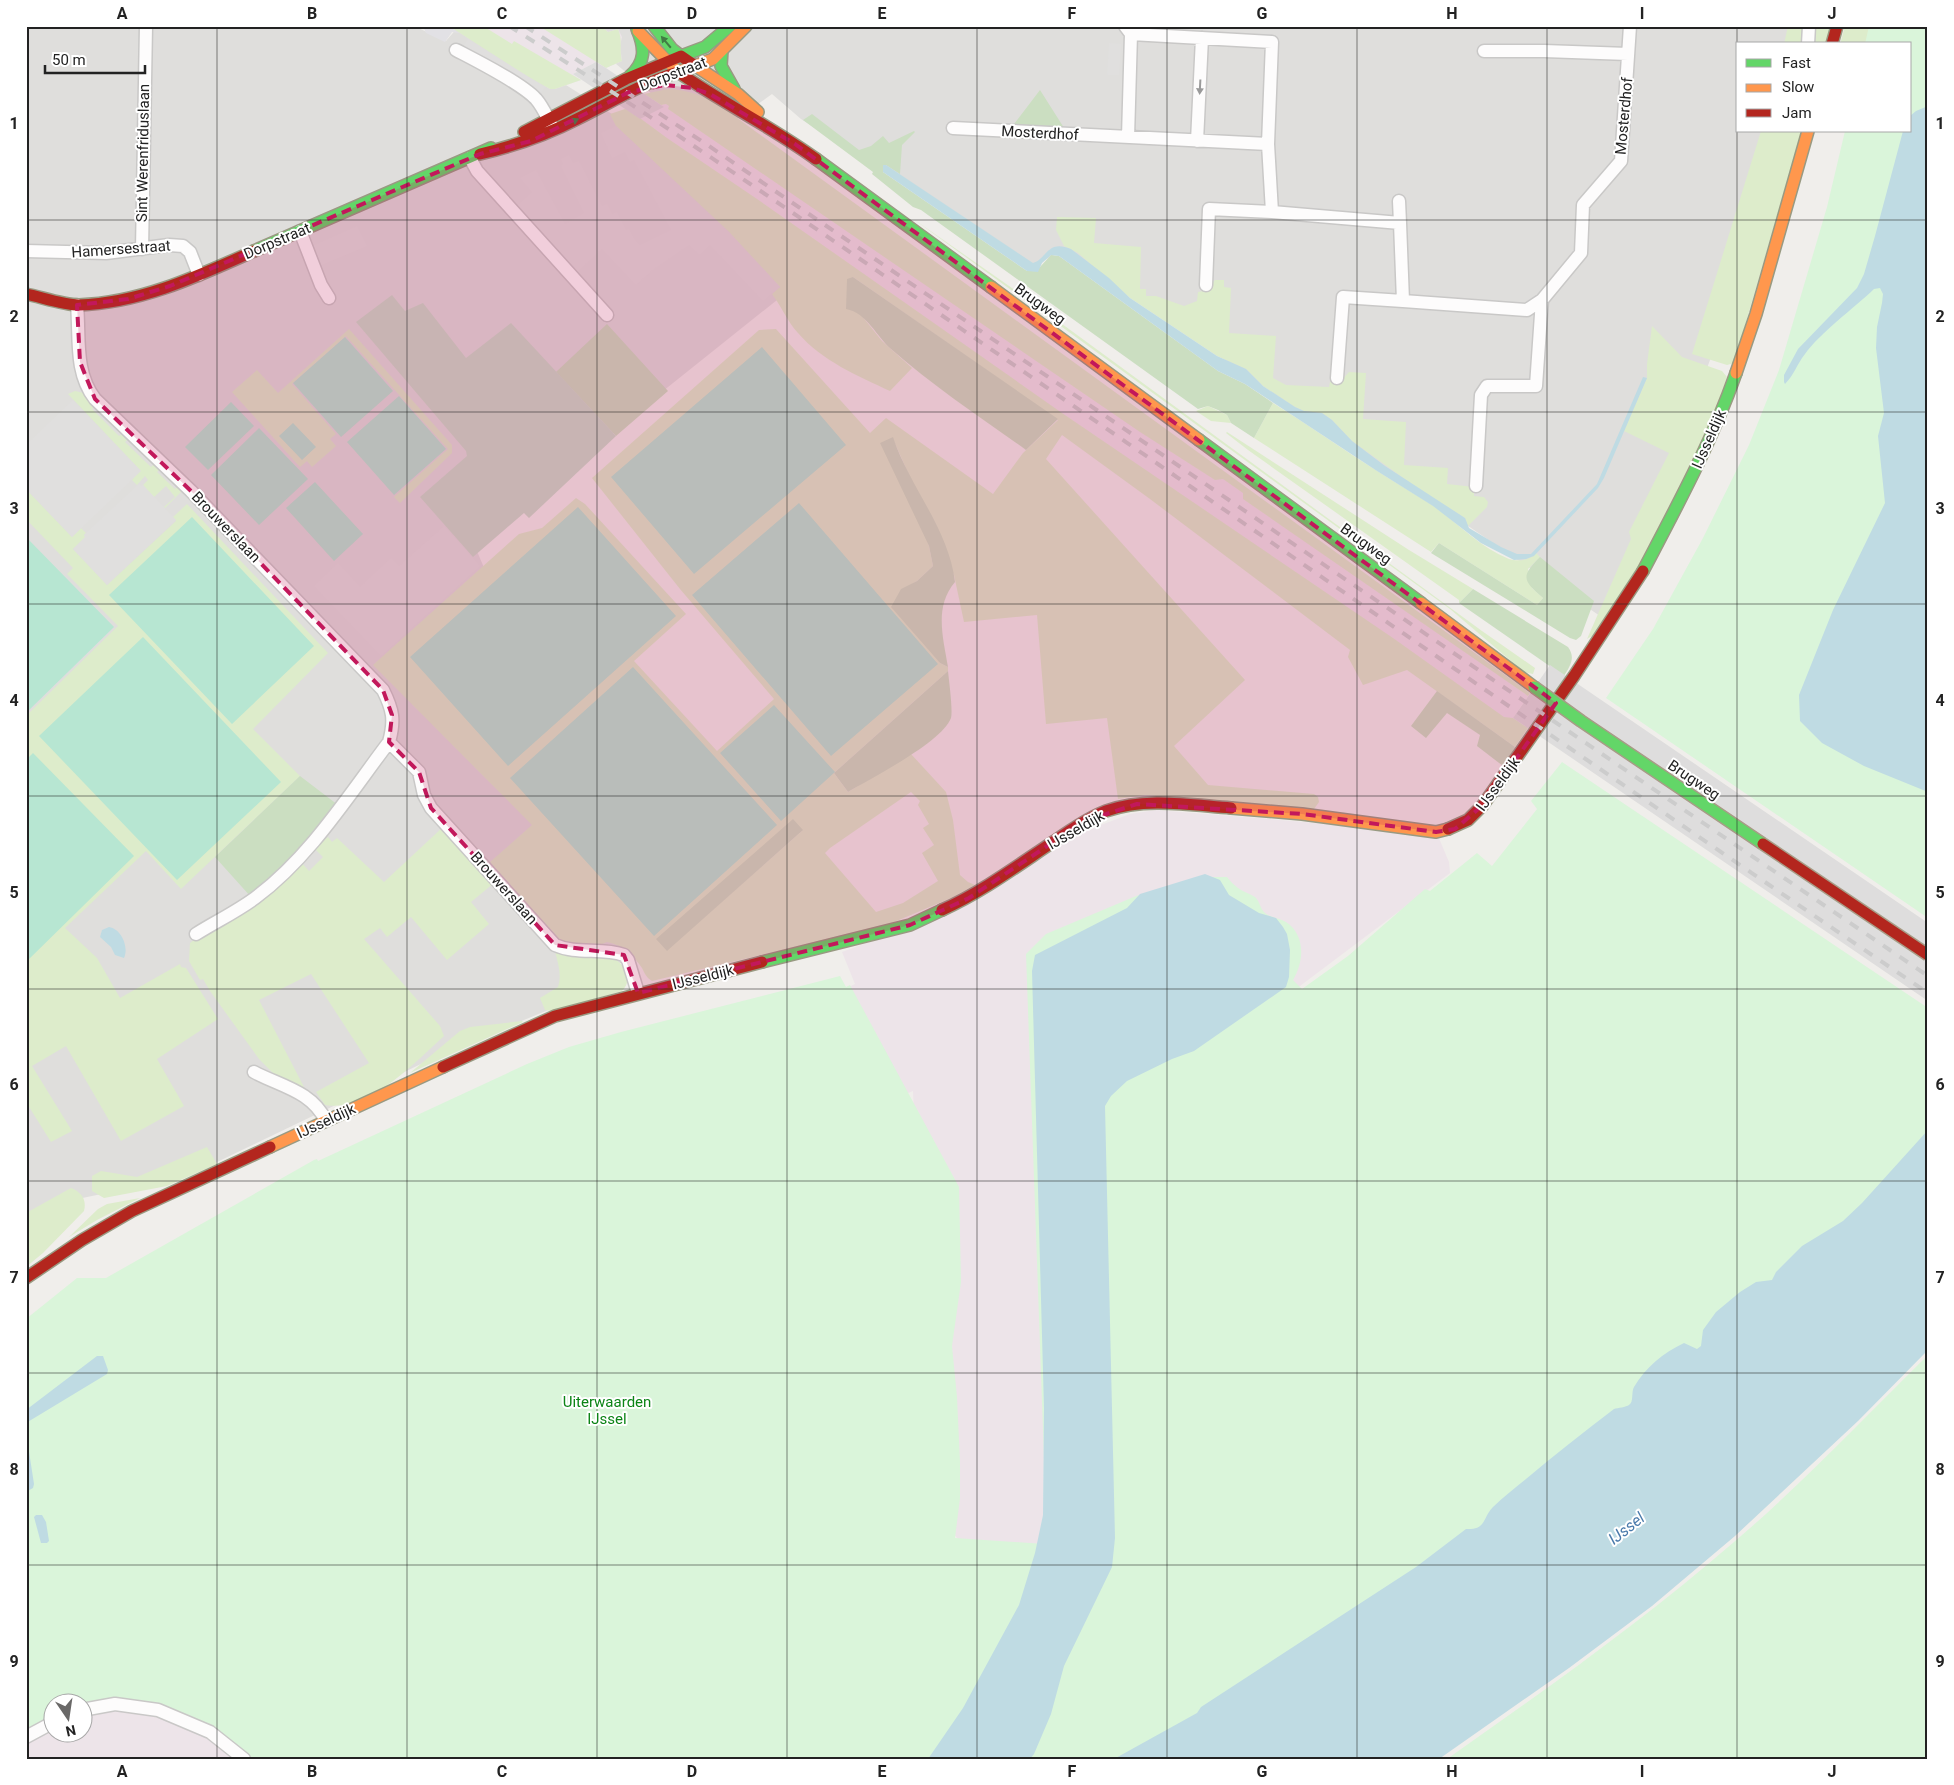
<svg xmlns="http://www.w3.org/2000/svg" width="1954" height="1785" font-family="Roboto,sans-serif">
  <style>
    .residential { fill: #dfdedc }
    .industrial { fill: #ede4e9 }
    .grass { fill: #ddeccb; fill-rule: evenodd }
    .forest { fill: #cbdec1 }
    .cemetery { fill: #cadbca }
    .park { fill: #daf5da }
    .pitch { fill: #b7e6d2 }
    .parking { fill: #e0dfde }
    .plaza { fill: #e2e1e5 }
    .water { fill: #bfdbe3 }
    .pier { fill: #dedddd }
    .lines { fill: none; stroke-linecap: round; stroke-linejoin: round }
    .street-casing { stroke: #c9c8c7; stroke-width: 15 }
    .fast-casing { stroke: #999a82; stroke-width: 14 }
    .slow-casing { stroke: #999a82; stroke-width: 14 }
    .jam-casing { stroke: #999a82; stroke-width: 14 }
    .street { stroke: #fdfcfc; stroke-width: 12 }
    .fast { stroke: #63d668; stroke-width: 11 }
    .slow { stroke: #ff974d; stroke-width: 11 }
    .jam { stroke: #b3261e; stroke-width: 11 }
    .rail { stroke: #ccc; stroke-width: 4; stroke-dasharray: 10 10; stroke-linecap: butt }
    .fast-bridge-casing { stroke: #a79c86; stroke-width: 14; stroke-linecap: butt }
    .jam-bridge-casing { stroke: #a79c86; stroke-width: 14; stroke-linecap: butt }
    .fast-bridge { stroke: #63d668; stroke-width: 11 }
    .jam-bridge { stroke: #b3261e; stroke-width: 11 }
    .oneway { fill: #427c45 }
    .oneway2 { fill: #9a9a9a }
    .marked { fill: #c2185b; fill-opacity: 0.2; stroke: #c2185b; stroke-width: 4; stroke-dasharray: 10 6; stroke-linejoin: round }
    .grid { fill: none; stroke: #222; stroke-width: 1; stroke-opacity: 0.55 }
    .labels { text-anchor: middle; stroke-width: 4; stroke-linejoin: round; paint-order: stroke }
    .street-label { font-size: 15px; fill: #222; stroke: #fff }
    .park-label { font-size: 15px; fill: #0c8416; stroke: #fff }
    .water-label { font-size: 16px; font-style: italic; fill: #4a7aab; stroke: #fff }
    .neatline { fill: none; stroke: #222; stroke-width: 2 }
    .grid-label { font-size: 16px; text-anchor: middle; font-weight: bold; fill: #222 }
  </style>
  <rect width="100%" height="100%" fill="#f0eeeb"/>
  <!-- residential -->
  <path class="residential" d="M26,26H414L446,41L459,26L558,80L669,150L787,292L653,399L476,549L644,940L590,993L448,1051L188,1176L68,1201L26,1222Z
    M563,26H1816L1811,44H1738V131H1785L1753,241L1689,418L1600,616L1064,250L1031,267L801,119L772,94L730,124L659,100L591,43Z"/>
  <!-- industrial -->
  <path class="industrial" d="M449,26H601L608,32L618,29L622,37L620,46L622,61L606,68L596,62L573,74L581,80L555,89H550Z
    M666,104H712L1528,696L1513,718H1502L636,119L663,107L661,105Z
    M1156,810L1354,826L1438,836L1449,862L1450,873L1296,989L1044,1408L1043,1515L1037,1547L958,1539L929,1503L913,1091L894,1099L837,993L855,984L842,952L869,942L1085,831L1130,814Z
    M101,1710L152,1711L209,1737L240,1759H26V1742L52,1728V1732H82L83,1714Z"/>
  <!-- grass -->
  <path class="grass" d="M449,26H483L512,44L514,41L581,80L555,89H550L525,75Z
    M539,26H601L608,32L618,29C623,40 619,49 622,61L606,68Z
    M1788,26H1806V44H1784Z
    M1812,26H1831L1827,44H1811Z
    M1845,26H1928L1910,44H1840Z
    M668,89C707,90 732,115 762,136L1530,693L1528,696L1243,499V493L1223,479L1215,480L1140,432L668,109L669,106L666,104L661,105L644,94Z
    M625,109L629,110L667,138L760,201L1062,413L1393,638L1504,717L1513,718L1528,728L1515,747L1407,670L1363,685L1348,657L1350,650L1150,499L1062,435L1046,459L1245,680L1174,746L1208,785L1314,794L1318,797L1319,802L1314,809L1145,795L1118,799L1107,718L1046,724L1037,615L964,622L954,575L892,437L929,546L933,566L917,581L902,590L940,663L948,667V671L834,773L848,792L911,754L946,792L953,820L960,875L968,882L975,885L951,898L887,925L652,981C646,977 645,974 642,968C633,955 623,945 607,942C595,949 575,945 562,943L490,862L532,825L373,665L519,534L542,528L576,498L585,504L686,614L634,661L717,751L774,699L680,589L592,478L759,330L776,329L870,433L886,418L993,494L1023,453L1058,420L853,277L854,310L862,316L882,341L912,368L890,391C858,376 822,361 798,333C787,321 782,307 772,294L780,287L729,232L616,126L610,114ZM911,792L920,801L918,805L929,824L923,828L934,845L922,853L938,881L903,903L876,912L825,853L830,848ZM803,830L667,950L657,939Z
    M1761,131H1802L1734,363L1727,365L1692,354Z
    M1057,217L1096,218L1094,243L1141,247L1140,289H1146V296H1156L1184,306L1197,301L1198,292L1204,291L1215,280H1224V287L1231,288L1229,333L1276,336L1273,378L1286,385L1329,387L1330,382H1340L1349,372L1366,373L1363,419L1406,422L1404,465L1448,468L1447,484L1474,487V496L1484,497L1488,502L1487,507L1468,526L1465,518L1420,490L1352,441L1332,420L1322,413L1304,411L1295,407L1263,386L1246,369L1217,356L1130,298L1078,253L1064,246L1056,230Z
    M912,218L1032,302L1482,631L1535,668L1533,674L1524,672L1450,609Z
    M1652,326L1682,357L1722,371L1727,377L1711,426L1642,561L1592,636L1587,639L1631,539L1629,532L1669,453L1624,431L1647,378V364Z
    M349,329L452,445V453L400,503L394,497L448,449L346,336L292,384L336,434L330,439L336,446L312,467L307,461L300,467L232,392L257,370L278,393Z
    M75,391L84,393L95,406L92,409L119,436L123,433L128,439L125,442L151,467L154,464L160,469L157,472L175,489L178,486L182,491L165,508L164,507L175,497L166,486L154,497L143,485L148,480L145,476L137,485L132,480L140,470L68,394Z
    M1273,403C1310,426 1345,451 1382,474C1399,485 1417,495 1434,506C1458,524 1480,547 1509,559C1518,562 1530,560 1536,553L1540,557L1528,569L1532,588L1543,598L1537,605L1439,543L1431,552L1254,438Z
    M1208,406L1227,415L1231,423L1211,421L1196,411Z
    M1227,432L1409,550L1473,589L1459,603V600L1248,450L1226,433Z
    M26,489L72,537L81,528L86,533L84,535L86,537L73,549L107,585L176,521L173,517L187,504L328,653L253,729L300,776L181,889L146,851L65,928L97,958L120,998L180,964L181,967L186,968L218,1019L157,1059L184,1106L121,1141L66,1046L32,1066L72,1131L51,1142L26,1102V716L118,626L67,574L73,568L26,519Z
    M443,827L494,883L471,902L489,924L447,960L411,917L387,937L380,928L364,939L440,1026L444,1036C414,1063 369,1113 325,1105L316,1092L369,1063L311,974L259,1000L306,1091L302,1092L274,1074L259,1059L210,991L203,979L200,980L189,961L190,943L299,860L309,871L323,857L314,848L328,837L332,842L337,838L384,882Z
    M555,951C577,962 618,945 626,973C629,981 627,985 622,991L552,1011L545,1010L540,998L558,987C562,974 558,964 555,951Z
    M522,1021L523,1022L410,1073L460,1031L470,1027Z
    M207,1147L217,1164L167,1186L104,1198L92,1191V1176L101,1171L137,1177Z
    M71,1188C81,1192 87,1199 84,1211L43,1253L26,1267V1213Z
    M140,1198L97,1220L69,1237L98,1209L107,1204Z"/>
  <!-- forest -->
  <path class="forest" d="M1040,90L1066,131L1011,128Z
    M812,114L859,150L871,146L883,136L889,143L914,131L915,132L902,145L900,174L886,165L883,172L1027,271L1040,267L1051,255L1059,256L1218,371L1245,384L1273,403L1254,438L1231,423L1227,415L1218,410L1208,406L1198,409L921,210L913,207L872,174L873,172L803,120Z
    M853,277L1058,419L1026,450C980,417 933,386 891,349C876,336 867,313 846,309L847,279Z
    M607,324L668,391L616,436L556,372Z
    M893,437C909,486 949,529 955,582C934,607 943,637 948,667L940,663L891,607L901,589L917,581L933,566L929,546L880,443Z
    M1439,543L1537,605L1543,598C1522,580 1521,576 1540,557L1594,601L1581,636L1576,640L1570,638L1431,553Z
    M1473,589L1568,647C1576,658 1570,666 1564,676L1459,603Z
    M948,671C949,681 953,710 951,718C942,742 872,778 848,792L834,773Z
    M1437,691L1515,747L1503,766L1477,746L1480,735L1447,713L1426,738L1411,726Z
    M300,776L338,805L295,856L251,897L215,857Z
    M793,819L803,830L667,951L656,939Z"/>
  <!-- cemetery -->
  <path class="cemetery" d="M392,295L405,311L423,303L466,358L511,323L616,436L529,518L524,513L473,557L420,497L467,456L466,451L356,322Z"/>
  <!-- park -->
  <path class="park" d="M1869,26H1928V918L1606,698L1653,629L1703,538L1749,445L1779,370L1827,207L1845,131H1910V44H1865Z
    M1562,762L1928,1008V1136L1867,1204L1783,1274L1713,1348L1495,1522L1138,1759H253L172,1711L83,1707L82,1702H52V1719L26,1733V1319L77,1278H106L314,1160L317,1159L318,1161L527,1064L569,1047L621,1032L840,976L846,987L850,985L959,1187L961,1282L952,1346L957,1397L960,1462V1498L955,1538L1044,1544L1046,1514L1026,954L1046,934L1136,896L1203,877H1227C1230,881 1234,885 1238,888C1243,892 1249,893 1255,897C1260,901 1260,909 1265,913C1271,918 1280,918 1286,922C1306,935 1304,962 1293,980L1302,989L1348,956L1425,889L1430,891L1477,853L1492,866L1537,809L1531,801Z
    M1928,1355V1759H1447C1545,1690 1643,1621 1734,1542C1802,1484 1864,1418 1928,1355Z"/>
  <!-- pitch -->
  <path class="pitch" d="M345,337L393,391L341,437L293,383Z
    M762,347L846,445L694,574L611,477Z
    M399,396L446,449L394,495L347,442Z
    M231,402L254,426L208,470L185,447Z
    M293,423L316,447L302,460L279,436Z
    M259,428L308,479L259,525L211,475Z
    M315,482L363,534L334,561L286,508Z
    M799,503L938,664L831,756L692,595Z
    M578,507L676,616L508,766L410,657Z
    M192,517L314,646L232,724L109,595Z
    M26,537L114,627L26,713Z
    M143,637L281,782L177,880L39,736Z
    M633,667L777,825L654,936L510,778Z
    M774,705L835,772L781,821L720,753Z
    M33,753L134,856L26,962V760Z"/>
  <!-- parking -->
  <path class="parking" d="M468,39L545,87L540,94L464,46Z
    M1109,43L1121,44L1119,75H1107Z
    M616,126L729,232L780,287L763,301L710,245L700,255L689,245L654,269L636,285L602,249L576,273L517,206L532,192L520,178L536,170L565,224L584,213L561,166L563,164L561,159L569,155L573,163L579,161L602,206L607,204L612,214L617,212L626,230L629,229L635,240L640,245L671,230L634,160L630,162L625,152L612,158L601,133Z
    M357,226L367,246L319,266L312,246Z
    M73,400L141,471L72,537L26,489V445Z
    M139,484L141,486L143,485L176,520L107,585L73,549L85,537L84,535Z
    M444,526L480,566L381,656L314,586L338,563L360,587L391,558L399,566Z"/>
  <!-- plaza -->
  <path class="plaza" d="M423,26H449L459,33L452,32L445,42L426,33Z"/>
  <!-- water -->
  <path class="water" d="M1928,106V792L1864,766L1822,743L1800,721L1799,695L1833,610L1885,503L1878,436L1884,413L1876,348L1877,327L1882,303L1883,294L1880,288L1874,289C1854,308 1820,333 1805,354C1797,364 1794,375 1785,384L1784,382V375L1798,349L1857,288L1864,274L1875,236L1903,131H1910V116L1916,111Z
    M883,165H886L1033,263C1047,259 1047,239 1071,249L1109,278L1130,298L1217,356L1246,369L1263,386L1295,407L1304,411L1322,413L1332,420L1352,441L1385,466L1465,518L1469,528L1501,547L1517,554H1531L1597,484L1643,377L1647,378L1604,478L1598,488L1534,556L1526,559L1514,560L1481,543L1433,506L1377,471L1245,384L1218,371L1059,256L1051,255L1042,263L1038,272L1027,271L883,172Z
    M1205,874L1220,880L1229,895L1259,913L1276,918L1283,927L1287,934L1290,950L1289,977L1286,987L1194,1051L1172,1059L1127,1081L1111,1096L1105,1106L1115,1538L1112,1567L1064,1666L1051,1714L1034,1754L1030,1759H928L963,1708L1019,1605L1035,1553L1043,1515L1044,1408L1032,971L1035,955L1127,908L1140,894Z
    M109,927C122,929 129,948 124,958L115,955L111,947L100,937L102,930Z
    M1928,1130V1350L1858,1421L1735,1536L1652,1606L1569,1668L1439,1759H1114L1197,1713L1201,1707L1416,1567L1466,1529C1487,1530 1482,1518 1493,1507C1503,1497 1515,1488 1526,1479C1554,1455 1584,1432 1614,1409C1618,1408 1626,1407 1629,1405C1634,1402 1631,1392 1634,1387C1646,1367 1663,1353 1684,1343L1697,1349L1701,1346L1703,1330L1716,1312L1740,1292L1756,1282L1772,1280L1776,1272L1802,1246L1843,1221L1862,1203Z
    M97,1356H103L108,1370L107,1374L26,1423V1410Z
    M28,1445L34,1484L33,1488L26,1492V1446Z
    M36,1515H42L46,1522L49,1541L47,1543H41L34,1517Z"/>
  <!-- pier -->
  <path class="pier" d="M596,62L606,68L664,107L640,119L573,74Z
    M1550,665L1928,923V1001L1513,718Z"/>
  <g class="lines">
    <!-- street casing -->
    <g class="street-casing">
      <path id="street" d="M1125,26L1131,34L1128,137
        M1131,34L1272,42L1268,144
        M1808,44L1809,26
        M456,50C477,61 521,83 536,99C543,107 547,117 552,126
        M1484,51H1544L1628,54
        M953,128L1268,144L1272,212L1400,223L1403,301L1527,310L1542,300L1536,386H1487L1481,395L1476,486
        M1197,141L1202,38
        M470,158L477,171L607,315
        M1399,201L1400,223
        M300,231L321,285L329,298
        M142,249L146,26
        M26,251L106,253L169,245L183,246L190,252L199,275
        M1206,285L1209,209L1272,212
        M1542,300L1581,253L1583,205L1621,161L1630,26
        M77,305C80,337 74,372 95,399L191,491L383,690C393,710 395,720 389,742L419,772L424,795L431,808L555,945C577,955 601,947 624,955L628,960L638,993
        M1337,378L1343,297L1403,301
        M196,934C215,922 236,912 255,898C310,857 348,796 389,742
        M254,1072C280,1086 312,1091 326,1121
        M82,1710L115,1704L158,1710L210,1732L244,1759
        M26,1737L52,1723"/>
    </g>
    <!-- fast casing -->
    <g class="fast-casing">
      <path id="fast" d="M654,26L672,49L681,56L705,47L730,26
        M722,50L721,66L734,89
        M630,76C646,62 645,48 637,29
        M816,159L991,287
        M254,251L491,148
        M1199,440L1421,603
        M1643,571C1677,506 1712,442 1736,373
        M762,962L910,925L942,910"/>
    </g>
    <!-- slow casing -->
    <g class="slow-casing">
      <path id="slow" d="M638,31L678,72L713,59L746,26
        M694,65L738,94L758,112
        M991,287L1199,440
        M1736,373L1756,314L1808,131
        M1421,603L1534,687
        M1231,808L1302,814L1436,832L1448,829
        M270,1147L443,1067"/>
    </g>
    <!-- jam casing -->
    <g class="jam-casing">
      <path id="jam" d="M1832,44L1837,26
        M524,132L626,79L681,56L694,65
        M480,154C514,146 546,135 577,119C611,102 642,83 678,72C723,103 772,127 816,159
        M26,294C41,297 63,305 79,305C141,303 198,276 254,251
        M1448,829L1468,820L1483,805L1574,676L1643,571
        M942,910C982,892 1017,866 1053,842C1070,831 1087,818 1106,811C1146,797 1190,805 1231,808
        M443,1067L555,1016L762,962
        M26,1278L82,1240L132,1211L270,1147"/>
    </g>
    <!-- street -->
    <use href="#street" class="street"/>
    <!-- fast -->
    <use href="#fast" class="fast"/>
    <!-- slow -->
    <use href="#slow" class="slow"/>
    <!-- jam -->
    <use href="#jam" class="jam"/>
    <!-- rail -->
    <path class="rail" d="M509,26C680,133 845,249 1011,363C1317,573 1621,785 1928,993
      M525,26L706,144L1928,976"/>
    <!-- fast-bridge casing -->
    <g class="fast-bridge-casing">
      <path id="fast-bridge" d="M1534,687L1581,721L1763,844"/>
    </g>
    <!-- jam-bridge casing -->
    <g class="jam-bridge-casing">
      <path id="jam-bridge" d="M1763,844L1928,955"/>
    </g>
    <!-- fast-bridge -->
    <use href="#fast-bridge" class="fast-bridge"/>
    <!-- jam-bridge -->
    <use href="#jam-bridge" class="jam-bridge"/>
  </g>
  <!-- one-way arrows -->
  <defs><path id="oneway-solid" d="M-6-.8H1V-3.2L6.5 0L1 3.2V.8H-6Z" transform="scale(1.25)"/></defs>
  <g class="oneway">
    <use href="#oneway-solid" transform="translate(666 42) rotate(-130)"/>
    <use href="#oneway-solid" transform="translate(572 122) rotate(-26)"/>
  </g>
  <use class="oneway2" href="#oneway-solid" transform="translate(1200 87) rotate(93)"/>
  <!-- marked area -->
  <path class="marked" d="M665,85L693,88L710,94L795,144L1556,703L1483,805L1455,829L1436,832L1302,814L1137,804L1085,821L969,898L910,925L638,993L624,955L555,945L431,808L419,772L389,742L392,715L383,690L191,491L95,399L80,362L77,305L128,299L170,286L480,154L531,141L629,92Z"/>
  <!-- grid -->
  <path class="grid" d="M217,26V1759M407,26V1759M597,26V1759M787,26V1759M977,26V1759M1167,26V1759M1357,26V1759M1547,26V1759M1737,26V1759M26,220H1928M26,412H1928M26,604H1928M26,796H1928M26,989H1928M26,1181H1928M26,1373H1928M26,1565H1928"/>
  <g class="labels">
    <!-- street labels -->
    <g class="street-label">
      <text transform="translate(673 74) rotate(-21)" y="5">Dorpstraat</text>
      <text transform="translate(1624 116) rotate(-85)" y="5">Mosterdhof</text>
      <text transform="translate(1040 133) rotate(3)" y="5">Mosterdhof</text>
      <text transform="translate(143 153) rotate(-89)" y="5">Sint Werenfriduslaan</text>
      <text transform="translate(277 241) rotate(-23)" y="5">Dorpstraat</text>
      <text transform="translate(121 249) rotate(-4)" y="5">Hamersestraat</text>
      <text transform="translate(1040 304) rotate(36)" y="5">Brugweg</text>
      <text transform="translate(1709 439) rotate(-66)" y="5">IJsseldijk</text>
      <text transform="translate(226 527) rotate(46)" y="5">Brouwerslaan</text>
      <text transform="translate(1366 544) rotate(36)" y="5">Brugweg</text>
      <text transform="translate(1694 780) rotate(34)" y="5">Brugweg</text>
      <text transform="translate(1498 784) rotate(-54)" y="5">IJsseldijk</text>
      <text transform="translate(1076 830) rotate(-30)" y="5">IJsseldijk</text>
      <text transform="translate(504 888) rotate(48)" y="5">Brouwerslaan</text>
      <text transform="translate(703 977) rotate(-14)" y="5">IJsseldijk</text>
      <text transform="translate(326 1121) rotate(-25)" y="5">IJsseldijk</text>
    </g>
    <!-- park labels -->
    <g class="park-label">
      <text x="607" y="1407">Uiterwaarden<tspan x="607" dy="17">IJssel</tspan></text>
    </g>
    <!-- water labels -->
    <g class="water-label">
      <text transform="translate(1626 1528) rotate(-38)" y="6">IJssel</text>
    </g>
  </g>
  <!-- border -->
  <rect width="1954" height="1785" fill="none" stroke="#ffffff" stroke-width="55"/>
  <!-- legend -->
  <rect x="1736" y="42" width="175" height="90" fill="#ffffff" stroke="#a7a7a7"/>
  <rect x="1746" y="59" width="25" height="8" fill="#63d668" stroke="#a7a7a7"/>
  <text x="1782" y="68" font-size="15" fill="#222222">Fast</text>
  <rect x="1746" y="84" width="25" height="8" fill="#ff974d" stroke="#a7a7a7"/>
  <text x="1782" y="92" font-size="15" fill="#222222">Slow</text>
  <rect x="1746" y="109" width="25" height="8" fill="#b3261e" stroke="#a7a7a7"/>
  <text x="1782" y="118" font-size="15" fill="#222222">Jam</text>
  <!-- north arrow -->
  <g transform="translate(68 1718) rotate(167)"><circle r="24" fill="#ffffff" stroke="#a7a7a7"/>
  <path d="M0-4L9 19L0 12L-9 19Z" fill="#6a6968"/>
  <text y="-8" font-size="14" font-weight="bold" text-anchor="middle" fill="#222222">N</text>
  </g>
  <!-- scale -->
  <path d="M45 65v8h100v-8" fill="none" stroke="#222222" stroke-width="2.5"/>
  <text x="52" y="65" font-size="15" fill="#222222" stroke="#ffffff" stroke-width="4" paint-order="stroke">50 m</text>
  <rect x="28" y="28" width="1898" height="1730" class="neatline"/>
  <g class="grid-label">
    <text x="122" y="19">A</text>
    <text x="312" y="19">B</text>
    <text x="502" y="19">C</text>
    <text x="692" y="19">D</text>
    <text x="882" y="19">E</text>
    <text x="1072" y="19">F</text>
    <text x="1262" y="19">G</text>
    <text x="1452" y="19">H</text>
    <text x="1642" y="19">I</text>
    <text x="1832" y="19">J</text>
    <text x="14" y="129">1</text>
    <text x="1940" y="129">1</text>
    <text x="14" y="322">2</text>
    <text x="1940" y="322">2</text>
    <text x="14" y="514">3</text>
    <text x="1940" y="514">3</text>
    <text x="14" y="706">4</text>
    <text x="1940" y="706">4</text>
    <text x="14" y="898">5</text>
    <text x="1940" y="898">5</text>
    <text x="14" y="1090">6</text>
    <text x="1940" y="1090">6</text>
    <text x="14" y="1283">7</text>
    <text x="1940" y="1283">7</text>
    <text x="14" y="1475">8</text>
    <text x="1940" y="1475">8</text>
    <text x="14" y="1667">9</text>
    <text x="1940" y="1667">9</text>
    <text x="122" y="1777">A</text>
    <text x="312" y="1777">B</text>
    <text x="502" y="1777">C</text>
    <text x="692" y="1777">D</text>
    <text x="882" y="1777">E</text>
    <text x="1072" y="1777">F</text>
    <text x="1262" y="1777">G</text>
    <text x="1452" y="1777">H</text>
    <text x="1642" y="1777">I</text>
    <text x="1832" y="1777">J</text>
  </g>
</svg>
